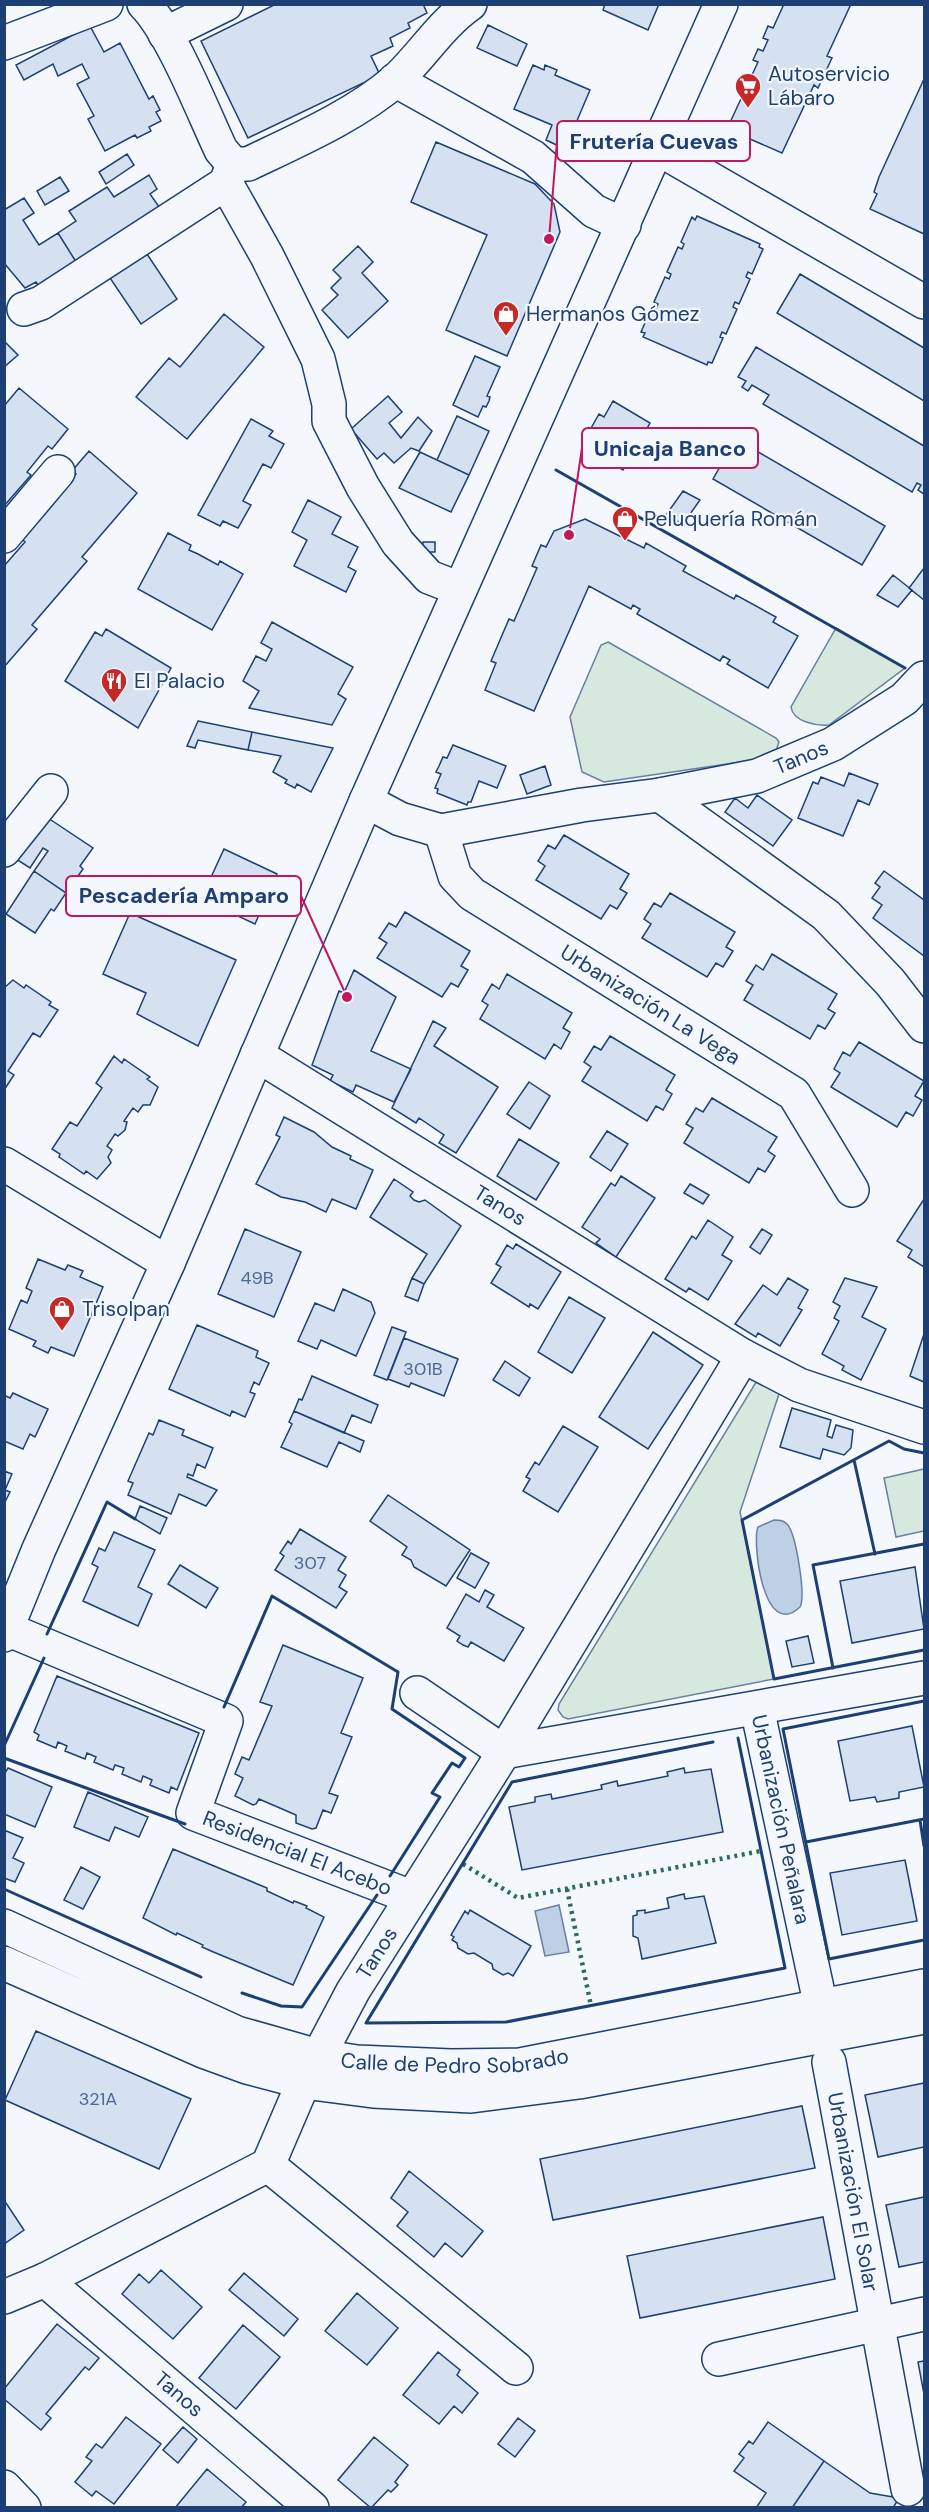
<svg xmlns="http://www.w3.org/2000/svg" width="929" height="2512" font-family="'DM Sans',sans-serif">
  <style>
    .green { fill: #d7e8df; stroke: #687fa3; stroke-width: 1.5 }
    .water { fill: #bed0e5; stroke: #687fa3; stroke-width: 1.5 }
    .building { fill: #d5e0f0; stroke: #1d3f73; stroke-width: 1.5 }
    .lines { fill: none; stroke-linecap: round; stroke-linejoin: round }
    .street-casing { stroke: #1d3f73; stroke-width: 36 }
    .secondary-casing { stroke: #1d3f73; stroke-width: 36 }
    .primary-casing { stroke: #1d3f73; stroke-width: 36 }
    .street { stroke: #f4f7fb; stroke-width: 33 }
    .secondary { stroke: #f4f7fb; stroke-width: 33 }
    .primary { stroke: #f4f7fb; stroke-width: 33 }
    .hedge { stroke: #2c6c60; stroke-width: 4.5; stroke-dasharray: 3 4.5; stroke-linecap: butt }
    .wall { stroke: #1d3f73; stroke-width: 3 }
    .labels { text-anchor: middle; stroke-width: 4.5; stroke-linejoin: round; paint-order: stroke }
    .number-label { font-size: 18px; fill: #4b6792 }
    .poi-label { font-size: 21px; fill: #1d3f73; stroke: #f4f7fb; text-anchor: start }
    .street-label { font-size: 21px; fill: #1d3f73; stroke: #f4f7fb }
    .leader { fill: none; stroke: #c2185b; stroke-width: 2 }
    .callout-dot { fill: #c2185b; stroke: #f4f7fb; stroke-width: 2 }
    .callout { fill: #f4f7fb; stroke: #c2185b; stroke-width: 2 }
    .callout-label { font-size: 22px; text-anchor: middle; font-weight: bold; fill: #1d3f73 }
  </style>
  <rect width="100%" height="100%" fill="#f4f7fb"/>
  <!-- green -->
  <path class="green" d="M836,628L905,668L829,725C817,726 793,722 791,707Z
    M608,642L776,738L779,742L775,754L768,758L604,782L582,772L570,717L601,645Z
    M758,1379L780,1391L740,1512L774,1679L568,1719L563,1717L558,1710L559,1704Z
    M924,1469V1531L896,1537L884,1478Z"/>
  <!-- water -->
  <path class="water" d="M774,1520C779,1520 783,1520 787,1524C796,1533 806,1596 800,1607C763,1642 752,1541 758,1527Z
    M559,1905L569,1952L545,1956L535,1911Z"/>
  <!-- building -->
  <path class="building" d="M276,4H423L427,13L408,23L410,28L390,38L393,46L371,56L380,75L248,138L201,41Z
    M605,4H659L648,30L603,10Z
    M784,4H851L827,56L832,58L818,88L814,85L782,153L727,129L758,62L753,60L758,49L763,51L768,40L763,38L768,26L773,28Z
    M488,25L527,44L517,66L477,48Z
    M90,26L104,52L120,43L149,99L153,96L160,110L156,112L161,121L149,127L151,131L137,138L135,135L105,151L88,119L94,116L77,84L89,78L82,64L58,76L53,64L24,80L16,65Z
    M533,65L544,70L545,65L557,70L555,75L590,90L565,149L546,140L552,125L514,109Z
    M924,79V234L870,209L877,194L874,192L879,177Z
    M436,142L535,184L554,204L560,232L507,356L446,330L487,235L411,202Z
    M127,154L134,165L106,184L99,172Z
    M149,175L157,189L150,194L162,211L78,265L58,233L76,221L69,211L107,187L114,197Z
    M60,177L69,191L45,205L37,191Z
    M24,198L34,213L23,220L39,245L58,233L78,265L41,290L36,282L25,288L4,263V210Z
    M697,216L760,244L759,247L763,249L752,274L748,272L746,277L750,279L739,304L735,302L733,307L737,309L726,334L722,332L720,337L723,338L712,363L708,362L707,365L643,337L645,333L641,332L652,307L656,309L658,304L654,302L665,277L669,279L671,274L667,272L678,247L682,249L684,244L681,242L692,217L695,220Z
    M358,246L373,262L362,273L388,301L348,338L322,310L338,295L331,288L341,278L333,270Z
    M147,254L177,299L141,324L110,278Z
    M800,274L924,348V401L777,313Z
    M224,314L264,347L187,439L136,397L169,358L180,367Z
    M4,341L18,355L4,367Z
    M756,347L924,446V494L918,490L921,485L917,483L912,492L763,404L769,395L752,385L748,391L742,387L746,381L738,377Z
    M475,356L500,367L487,396L490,397L489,401L486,407L483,406L478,417L453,405Z
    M19,388L68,429L52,449L48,446L27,472L31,475L4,506V406Z
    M388,396L402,412L389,423L401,438L418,417L432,431L419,451L411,448L394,463L384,453L377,459L351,429Z
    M613,401L650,423L623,470L586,448L595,433L590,430L599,414L604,417Z
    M457,416L489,431L469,475L437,460Z
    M251,419L273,431L269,436L284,444L271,468L263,464L243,501L251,505L238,528L223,521L220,526L198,515Z
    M736,439L885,526L862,565L713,479Z
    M89,451L137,493L82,557L87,561L32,625L37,629L4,667V566L25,542L22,539L76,474L72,471Z
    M420,452L469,475L451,512L399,488Z
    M683,491L700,500L683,524L666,515Z
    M308,500L341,517L332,534L358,547L348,567L356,571L346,592L294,566L307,540L292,532Z
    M585,519L644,548L646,543L686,566L683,571L734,599L736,595L776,617L773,622L798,636L768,688L727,664L730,660L723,656L720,661L637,614L640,609L633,605L631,609L589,586L534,711L485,690L496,663L491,661L509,619L514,621L537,568L532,566L541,545L546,547L554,531Z
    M168,533L191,545L189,550L198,554L218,565L220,561L243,574L212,630L138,589Z
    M423,542H435V552H422Z
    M924,568V600L909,588Z
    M893,575L912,590L898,607L877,595Z
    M272,622L353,667L338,694L346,699L332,725L249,708L259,691L243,681L256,656L266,661L272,649L261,643Z
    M106,629L171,668L138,728L65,681L95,632L102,636Z
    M198,721L252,732L248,750L198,740L195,748L187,746Z
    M252,732L333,748L311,792L297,784L295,788L285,783L287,780L273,772L281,756L248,750Z
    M453,745L506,766L497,788L479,781L471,802H468L467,805L437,793L438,789L435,788L441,774L436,772L439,766L443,757L447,758Z
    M545,766L551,785L527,794L520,775Z
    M849,773L878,784L869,805L858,800L843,836L798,818L813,782L818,784L821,777L844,786Z
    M757,795L792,820L773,846L725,812L735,798L748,808Z
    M45,816L93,848L80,866L83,869L66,893L34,871L48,851L43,848L30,868L16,859Z
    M564,835L629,874L620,889L627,893L617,909L610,905L601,919L536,880L545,866L538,861L548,845L555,849Z
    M224,849L277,874L265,909L262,908L255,924L201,899Z
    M34,871L66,893L54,911L51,909L35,933L6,914Z
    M884,871L924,900V956L873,918L882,905L872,898L880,887L875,883Z
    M670,893L735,932L726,947L733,951L723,967L716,963L707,977L642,938L651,924L644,919L654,903L661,907Z
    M405,912L470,951L461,966L468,970L458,987L451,983L442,997L377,958L387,943L379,938L389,923L396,927Z
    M130,913L236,960L198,1046L137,1014L146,993L103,974Z
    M772,954L837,994L828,1009L835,1013L825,1029L818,1025L810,1039L744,1000L753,985L746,981L756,965L763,970Z
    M354,970L396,997L371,1051L411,1069L394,1102L356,1085L353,1092L330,1081L333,1075L312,1065L339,991L344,993Z
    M507,974L572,1013L563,1028L570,1032L561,1049L554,1044L545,1059L480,1019L488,1005L482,1001L492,984L499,989Z
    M13,980L24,988L26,985L51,1002L49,1005L58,1010L40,1037L33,1033L8,1071L14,1075L4,1090V988Z
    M433,1021L446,1028L434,1046L498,1087L456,1153L439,1143L444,1135L419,1118L416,1123L392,1108Z
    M610,1036L675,1075L666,1090L672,1094L663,1110L656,1106L647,1121L582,1081L591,1067L584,1062L594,1046L601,1050Z
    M859,1042L924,1081L915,1096L922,1100L913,1116L906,1112L897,1127L831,1087L840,1073L834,1069L843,1052L850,1056Z
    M114,1056L122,1063L124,1059L150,1077L147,1079L158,1087L150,1105H143L138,1112L133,1108L124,1121L127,1122L125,1130L118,1136L115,1134L107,1146L112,1150L108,1157L111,1163L97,1179L86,1171L84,1174L59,1157L60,1154L52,1149L70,1122L77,1126L102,1088L96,1083Z
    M529,1082L550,1096L530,1129L507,1114Z
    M712,1098L777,1137L768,1151L775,1156L765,1172L758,1168L749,1183L684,1143L693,1128L686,1124L696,1108L703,1112Z
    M284,1117L314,1132L332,1147L351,1156L350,1159L373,1170L356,1209L332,1199L326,1212L305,1202L281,1197L256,1184L280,1137L276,1135Z
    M607,1131L628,1144L611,1171L590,1157Z
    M519,1139L559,1163L536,1200L497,1176Z
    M621,1176L655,1198L616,1257L596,1243L600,1239L582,1227L611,1183L615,1186Z
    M394,1179L413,1192L410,1196L414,1200L419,1202L425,1200L461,1226L424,1284L412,1278L427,1254L370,1217Z
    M690,1184L709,1195L703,1204L684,1193Z
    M924,1199V1267L908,1257L912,1250L897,1241Z
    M708,1220L733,1237L722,1255L732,1261L708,1300L689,1288L686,1292L665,1279L692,1236L696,1239Z
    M245,1229L301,1252L274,1317L218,1294Z
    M762,1229L772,1235L760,1254L750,1247Z
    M516,1244L561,1272L538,1309L530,1304L529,1307L491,1283L501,1267L496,1264L507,1245L513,1249Z
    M38,1259L65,1270L68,1265L83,1271L80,1277L103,1287L74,1356L51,1347L48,1353L33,1346L36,1341L9,1329L21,1300L27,1303L32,1291L26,1288Z
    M412,1278L424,1284L418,1301L405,1296Z
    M788,1278L808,1290L798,1308L802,1310L780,1346L758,1333L756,1337L735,1324L763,1285L777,1295Z
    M845,1278L877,1287L862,1317L886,1329L861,1380L842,1370L844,1366L822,1354L839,1321L834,1318L840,1306L833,1302Z
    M343,1289L371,1302L375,1313L356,1356L321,1340L317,1349L298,1341L315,1303L334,1311Z
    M569,1297L605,1318L572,1373L538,1352Z
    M197,1325L258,1351L256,1357L269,1363L259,1385L254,1382L250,1392L255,1394L245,1417L232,1411L230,1416L169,1389Z
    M392,1327L406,1332L387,1380L374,1375Z
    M653,1332L703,1365L648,1449L599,1417Z
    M924,1334V1382L910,1376Z
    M404,1338L458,1359L444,1396L411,1383L409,1387L388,1379Z
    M505,1361L530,1378L519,1396L493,1380Z
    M312,1376L378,1405L371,1423L352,1415L344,1433L294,1411L299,1399L302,1400Z
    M13,1393L48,1409L35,1437L30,1434L23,1449L4,1441V1395L10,1398Z
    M792,1408L831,1420L827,1436L832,1438L836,1425L853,1430L851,1448L844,1455L823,1449L820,1459L780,1447Z
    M294,1411L364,1441L360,1452L339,1442L327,1467L281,1447L292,1424L289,1422Z
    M159,1420L184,1430L182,1435L213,1448L205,1468L197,1464L193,1476L188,1474L187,1477L217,1490L206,1506L179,1494L171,1514L128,1495L133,1483L128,1481L149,1433L153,1435Z
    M563,1426L598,1447L558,1512L523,1491L530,1479L526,1477L535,1462L539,1465Z
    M4,1471L12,1474L5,1490L10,1492L4,1504Z
    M388,1495L470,1550L446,1586L414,1567L411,1560L402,1555L407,1547L370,1521Z
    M140,1506L167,1518L160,1534L135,1519Z
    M300,1529L346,1557L338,1570L346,1575L339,1587L347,1592L336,1608L275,1570L284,1556L280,1553L288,1541L291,1544Z
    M114,1532L155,1550L138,1587L152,1594L138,1626L83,1601L98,1567L92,1564L99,1548L105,1551Z
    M471,1553L489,1563L475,1588L457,1578Z
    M180,1565L218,1588L206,1608L168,1584Z
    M915,1567L924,1629L852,1643L840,1581Z
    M485,1590L494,1595L487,1607L524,1628L504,1661L471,1642L468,1647L463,1645L457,1641L460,1636L447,1628L466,1594L479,1602Z
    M808,1636L814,1663L792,1667L786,1641Z
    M283,1645L363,1678L341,1733L352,1737L329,1793L338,1796L331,1813L323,1810L316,1828L312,1829L296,1823V1815L259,1799L256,1804L253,1805L235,1796L243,1778L235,1774L242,1757L249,1760L272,1706L260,1702Z
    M57,1676L199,1733L177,1790L171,1787L169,1793L150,1785L152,1780L143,1776L141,1782L122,1774L124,1768L115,1765L113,1770L94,1762L96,1757L87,1753L85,1759L65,1751L67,1746L58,1742L56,1748L37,1740L39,1735L34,1732Z
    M912,1726L924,1787L899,1792V1798L877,1802L875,1797L850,1801L838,1741Z
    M8,1768L52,1787L35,1827L4,1814V1775Z
    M684,1768L685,1773L711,1769L723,1832L522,1870L509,1807L535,1802V1797L551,1794L552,1799L602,1789L601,1785L617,1781L618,1786L668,1776L667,1772Z
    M88,1792L148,1817L139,1837L115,1827L109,1841L74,1827Z
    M4,1830L23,1838L13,1858L24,1863L15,1882L4,1878Z
    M173,1849L267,1888V1891L293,1903L294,1901L307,1906L306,1908L324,1917L293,1985L211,1951L202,1947L203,1945L177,1933L176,1935L143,1918Z
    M905,1860L917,1921L842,1935L830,1873Z
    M81,1867L100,1877L83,1909L64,1900Z
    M684,1894L685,1899L704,1896L716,1943L642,1959L638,1938L633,1936V1916L637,1915V1911L645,1910V1913L669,1908L667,1898Z
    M470,1910L531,1946L513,1976L508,1973L503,1975L493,1969L492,1964L474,1953L468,1954L458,1948L457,1943L452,1940L454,1937L451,1935L465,1911L468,1914Z
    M36,2031L191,2099L159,2169L5,2100Z
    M924,2083V2147L878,2157L865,2095Z
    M802,2106L815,2168L553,2220L540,2159Z
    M409,2171L483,2231L462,2257L445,2243L434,2257L397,2226L408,2212L391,2198Z
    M924,2197V2262L899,2267L886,2205Z
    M4,2200L24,2230L4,2244Z
    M823,2217L835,2279L640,2318L627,2256Z
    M161,2270L202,2307L173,2339L122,2294L139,2274L149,2283Z
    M244,2273L298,2319L284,2336L229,2290Z
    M357,2293L398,2328L367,2365L325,2331Z
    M57,2324L99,2358L89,2370L85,2367L46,2414L51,2418L41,2430L4,2399V2389Z
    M243,2325L280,2357L236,2409L199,2378Z
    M438,2352L460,2370L457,2375L478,2393L462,2413L454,2406L439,2424L403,2395Z
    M924,2361V2394L918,2362Z
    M126,2417L161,2444L114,2504L96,2491L92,2496L75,2482L92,2461L86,2457L96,2444L102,2448Z
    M518,2418L535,2431L515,2457L498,2444Z
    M768,2422L824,2461L792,2508H756L766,2493L734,2471L744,2458L739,2454L749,2441L753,2444Z
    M183,2427L197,2439L178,2463L163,2450Z
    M374,2437L408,2465L395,2482L398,2485L391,2492L388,2490L371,2508L338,2480Z
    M824,2461L870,2493L899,2498L893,2508H792Z
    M207,2469L246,2502L241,2508H175Z"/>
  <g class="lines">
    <!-- street casing -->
    <g class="street-casing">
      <g id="street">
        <path d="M144,4C172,32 203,112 221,150L233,164H248C296,141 356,115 396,80C422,56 440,25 470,4"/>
        <path d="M165,34L226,4"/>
        <path d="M4,43L106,4"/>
        <path d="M395,80L533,157L594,211L624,225"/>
        <path d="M657,148L924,302"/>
        <path d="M233,164L226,183L267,256L318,359L329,404V421L363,487L398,543L429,577L460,589"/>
        <path d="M24,309L41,303L226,183"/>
        <path d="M4,536L58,472"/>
        <path d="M660,795L826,915L890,982L924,1026"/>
        <path id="s1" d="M366,801L400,819L441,831L582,805L660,795L757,776L833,744L904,699L924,678"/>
        <path id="s2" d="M441,831L455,876L472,894L794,1094L852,1190"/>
        <path d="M4,850L51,791"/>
        <path id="s3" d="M257,1055L743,1356L799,1385L924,1427"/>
        <path d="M4,1164L168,1263"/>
        <path id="s4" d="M7,1629L226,1721L193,1813L411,1897"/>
        <path d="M417,1693L504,1752L924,1678"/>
        <path id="s5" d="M757,1708L818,1993"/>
        <path id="s6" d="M829,2062L908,2489"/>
        <path d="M268,2165L516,2368"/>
        <path id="s7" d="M45,2280L312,2508"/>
        <path id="s8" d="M4,2297L45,2280L268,2165L298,2095L353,1991L504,1752L743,1356"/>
        <path d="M719,2359L924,2314"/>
        <path d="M4,2487L24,2508"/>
      </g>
    </g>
    <!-- secondary casing -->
    <g class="secondary-casing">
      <path id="secondary" d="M4,1635L39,1549L168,1263L366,801L721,4"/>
    </g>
    <!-- primary casing -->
    <g class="primary-casing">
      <g id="primary">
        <path id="s9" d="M4,1926L237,2033L318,2056L357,2062L451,2066L520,2065L924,1986"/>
        <path d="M4,1963L203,2051L247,2067L304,2082L373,2091L471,2096L579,2082L924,2017"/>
      </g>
    </g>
    <!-- street -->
    <use href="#street" class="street"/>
    <!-- secondary -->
    <use href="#secondary" class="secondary"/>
    <!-- primary -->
    <use href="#primary" class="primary"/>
    <!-- hedge -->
    <path class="hedge" d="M463,1864L518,1898L761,1851
      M567,1889L591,2006"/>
    <!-- wall -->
    <path class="wall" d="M556,470L905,668
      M924,1453L904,1449L889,1441L742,1520L774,1679L924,1650
      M854,1460L875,1554
      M47,1634L107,1502L135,1519
      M833,1668L813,1565L924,1544
      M924,1701L783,1729L829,1959L924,1940
      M224,1707L272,1596L398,1672L392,1709L465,1758L459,1767L452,1763L432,1793L440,1797L390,1876
      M713,1742L512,1782L366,2023L506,2022L785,1968L738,1738
      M4,1746L44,1658
      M4,1758L185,1824
      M920,1820L924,1846
      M806,1842L924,1819
      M4,1889L201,1977
      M242,1993L281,2006L302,2007L377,1895"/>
  </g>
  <!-- icons -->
  <defs>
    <g id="supermarket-pin" transform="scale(1.35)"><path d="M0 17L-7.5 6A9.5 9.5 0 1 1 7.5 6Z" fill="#c62828" stroke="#f4f7fb"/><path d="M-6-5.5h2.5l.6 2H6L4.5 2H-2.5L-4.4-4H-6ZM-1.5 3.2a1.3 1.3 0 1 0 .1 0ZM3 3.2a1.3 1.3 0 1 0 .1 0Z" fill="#fff"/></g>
    <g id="shop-pin" transform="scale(1.35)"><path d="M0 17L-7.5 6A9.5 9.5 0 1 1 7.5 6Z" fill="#c62828" stroke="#f4f7fb"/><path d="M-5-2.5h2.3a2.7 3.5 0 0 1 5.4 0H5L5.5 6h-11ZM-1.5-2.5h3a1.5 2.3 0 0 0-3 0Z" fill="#fff"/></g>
    <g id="restaurant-pin" transform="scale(1.35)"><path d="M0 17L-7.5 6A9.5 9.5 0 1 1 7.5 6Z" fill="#c62828" stroke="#f4f7fb"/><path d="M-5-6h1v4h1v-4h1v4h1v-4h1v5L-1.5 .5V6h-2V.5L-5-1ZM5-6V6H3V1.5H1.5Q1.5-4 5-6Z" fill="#fff"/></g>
  </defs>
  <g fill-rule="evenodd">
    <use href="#supermarket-pin" x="748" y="86"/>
    <use href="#shop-pin" x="506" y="314"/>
    <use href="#shop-pin" x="625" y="519"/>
    <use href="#restaurant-pin" x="114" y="681"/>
    <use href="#shop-pin" x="62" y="1309"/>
  </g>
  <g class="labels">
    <!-- number labels -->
    <g class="number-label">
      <text x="257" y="1284">49B</text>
      <text x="423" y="1375">301B</text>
      <text x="310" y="1569">307</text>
      <text x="98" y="2105">321A</text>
    </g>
    <!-- poi labels -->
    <g class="poi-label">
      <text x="768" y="81">Autoservicio<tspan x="768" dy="24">Lábaro</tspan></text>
      <text x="526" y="321">Hermanos Gómez</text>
      <text x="644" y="526">Peluquería Román</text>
      <text x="134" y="688">El Palacio</text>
      <text x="82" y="1316">Trisolpan</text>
    </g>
    <!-- street labels -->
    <g class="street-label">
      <text dy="7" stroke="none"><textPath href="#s1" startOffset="450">Tanos</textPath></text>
      <text dy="7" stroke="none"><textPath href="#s2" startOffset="282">Urbanización La Vega</textPath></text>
      <text dy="7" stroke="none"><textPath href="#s3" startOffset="286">Tanos</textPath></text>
      <text dy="7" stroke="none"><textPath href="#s5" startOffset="114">Urbanización Peñalara</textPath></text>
      <text dy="7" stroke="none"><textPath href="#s4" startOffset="447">Residencial El Acebo</textPath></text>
      <text dy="7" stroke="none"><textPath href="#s8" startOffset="534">Tanos</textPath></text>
      <text dy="7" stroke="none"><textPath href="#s9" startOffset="478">Calle de Pedro Sobrado</textPath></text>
      <text dy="7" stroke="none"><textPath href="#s6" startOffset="132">Urbanización El Solar</textPath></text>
      <text dy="7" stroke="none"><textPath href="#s7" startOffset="176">Tanos</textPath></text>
    </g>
  </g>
  <!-- callouts -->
  <path class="leader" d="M549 239L557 141M569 535L582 448M347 997L301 896"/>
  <g class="callout-dot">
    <circle cx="549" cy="239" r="6"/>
    <circle cx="569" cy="535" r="6"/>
    <circle cx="347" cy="997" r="6"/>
  </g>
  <g class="callout">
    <rect x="557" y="121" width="193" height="40" rx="6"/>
    <rect x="582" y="428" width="176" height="40" rx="6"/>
    <rect x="66" y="876" width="235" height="40" rx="6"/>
  </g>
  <g class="callout-label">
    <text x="654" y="149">Frutería Cuevas</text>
    <text x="670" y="456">Unicaja Banco</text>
    <text x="184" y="903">Pescadería Amparo</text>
  </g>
  <!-- border -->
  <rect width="929" height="2512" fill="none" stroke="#1d3f73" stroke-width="12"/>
</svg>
